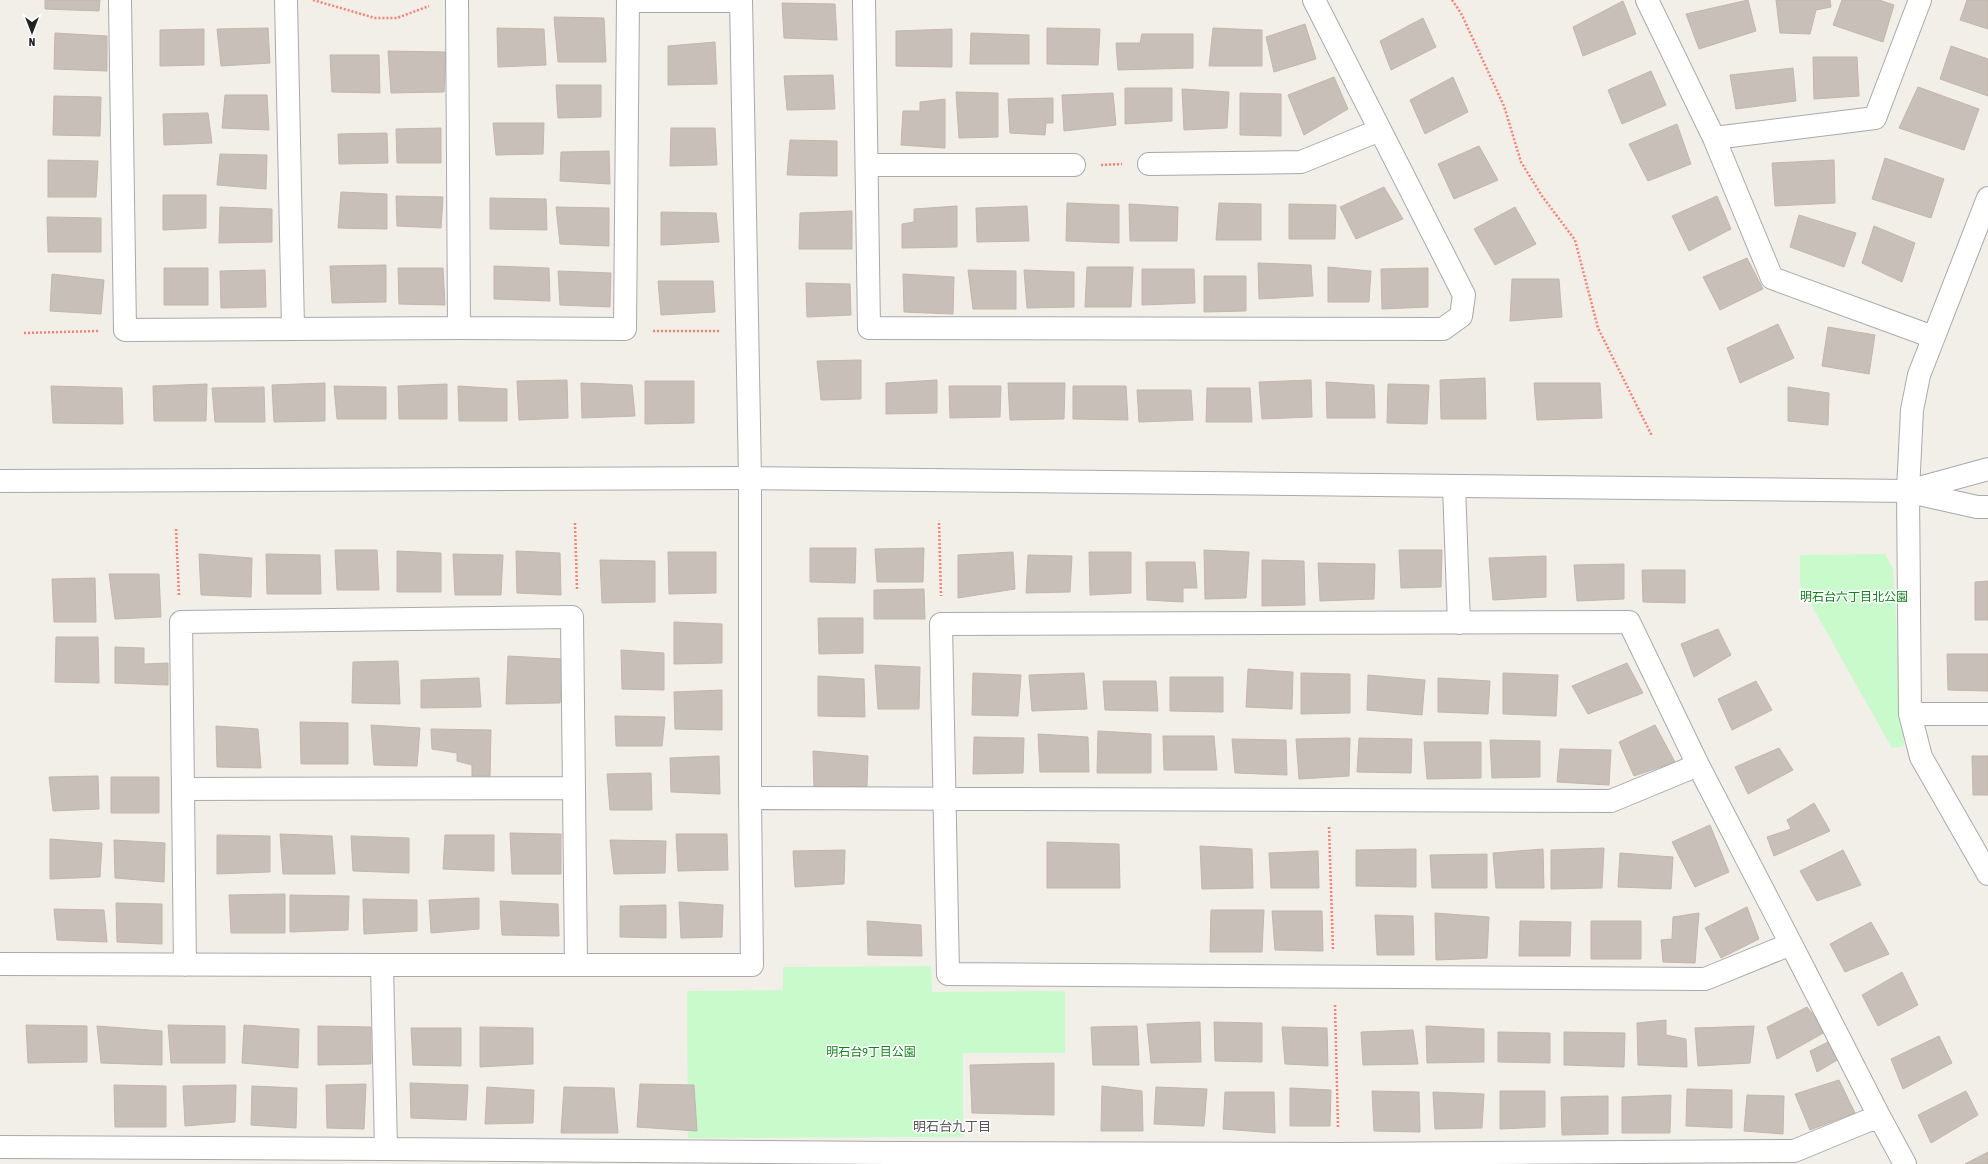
<svg xmlns="http://www.w3.org/2000/svg" width="1988" height="1164" font-family="'Asap Condensed','Noto Sans JP',sans-serif">
  <style>
    .park { fill: #c8facc }
    .building { fill: #c7bfb8; stroke: #c4b6ab }
    .lines { fill: none; stroke-linecap: round; stroke-linejoin: round }
    .minor-casing { stroke: #a9a9a9; stroke-width: 24 }
    .tertiary-casing { stroke: #a9a9a9; stroke-width: 24 }
    .path { stroke: #fa8072; stroke-width: 2.5; stroke-dasharray: 2 2; stroke-linecap: butt }
    .minor { stroke: #fff; stroke-width: 22 }
    .tertiary { stroke: #fff; stroke-width: 22 }
    .labels { text-anchor: middle; stroke-width: 3; stroke-linejoin: round; paint-order: stroke }
    .park-label { font-size: 12px; fill: #0c8416; stroke: #fff }
    .neighbourhood-label { font-size: 13px; fill: #555; stroke: #fff }
  </style>
  <rect width="100%" height="100%" fill="#f2efe9"/>
  <!-- park -->
  <path class="park" d="M1885,554L1893,569L1904,746L1892,748L1800,585V555Z
    M931,966L932,992L1065,991V1053H963V1137L688,1138L687,991L783,990V967Z"/>
  <!-- building -->
  <path class="building" d="M45,0H100L99,11L45,9Z
    M1748,0L1756,31L1699,49L1686,14Z
    M1776,0H1830L1831,7L1816,10L1810,34L1780,33Z
    M1842,0H1879L1894,5L1883,42L1833,25Z
    M1967,0H1988V29L1960,20Z
    M1623,1L1636,34L1583,56L1573,27Z
    M782,3L835,4L837,40L784,38Z
    M554,17L604,18L606,62H558Z
    M1423,18L1436,47L1391,70L1380,41Z
    M1305,24L1316,59L1274,72L1266,37Z
    M268,28L270,63L221,66L217,29Z
    M497,28L544,29L546,65L498,67Z
    M1047,28L1100,29L1098,65L1047,64Z
    M1213,28L1262,30V66H1209Z
    M204,29V65L160,66V30Z
    M952,29V67L896,66V31Z
    M55,33L107,36V71L54,69Z
    M971,33L1029,35V64H970Z
    M1142,34H1193V68L1118,70L1116,43H1140Z
    M715,42L717,84L668,85V46Z
    M1951,46L1988,59V96L1940,79Z
    M388,51L446,52L444,92L391,93Z
    M330,55H379L380,93L332,92Z
    M1813,57H1857L1859,96L1814,99Z
    M1793,68L1796,101L1736,109L1730,75Z
    M1651,71L1666,105L1622,124L1608,90Z
    M833,75L835,109L787,110L784,76Z
    M1334,77L1348,109L1304,135L1288,95Z
    M1453,77L1468,112L1425,134L1410,100Z
    M556,85H601V117L558,118Z
    M1918,87L1979,109L1964,150L1899,128Z
    M1125,88H1172V121L1125,124Z
    M1182,89L1229,92L1227,128L1184,130Z
    M956,92L998,93V137L959,138Z
    M1113,93L1116,125L1064,131L1062,95Z
    M1240,93L1281,94V136L1240,135Z
    M225,95H267L269,130L222,128Z
    M54,96L101,97L100,136L53,135Z
    M1053,98V123H1046L1045,135L1010,133L1008,99Z
    M945,99V148L901,145L903,111H920V102Z
    M208,113L212,143L164,145L163,114Z
    M493,123H544L543,154L496,155Z
    M1677,124L1691,164L1648,181L1629,144Z
    M441,128V163H397L396,129Z
    M671,128H715L717,165L670,166Z
    M387,133L388,163L339,164L338,134Z
    M790,140L837,141V176L787,175Z
    M1479,146L1498,180L1454,199L1438,164Z
    M609,151L610,184L560,181L561,152Z
    M220,154L267,155L266,189L217,185Z
    M1885,158L1944,179L1931,218L1872,199Z
    M48,160L98,161L96,197H48Z
    M1834,160L1835,203L1775,206L1772,163Z
    M1384,187L1403,219L1356,239L1340,207Z
    M341,192L387,194V229L338,228Z
    M163,195H206V228L163,230Z
    M396,196L443,197L441,228L397,226Z
    M1717,196L1731,229L1689,251L1672,216Z
    M490,198L546,199L547,230L490,229Z
    M1067,203L1119,205V243L1066,241Z
    M1219,203L1261,204V240H1216Z
    M1129,204L1178,207L1177,241H1130Z
    M1289,204L1336,205L1335,239H1289Z
    M957,206V247L902,248V224L914,222V209Z
    M1027,206L1029,241L977,242L976,208Z
    M220,207L272,209V242L219,243Z
    M556,207L609,208V246L560,244Z
    M1515,207L1536,244L1495,265L1474,229Z
    M852,211V249H799L800,213Z
    M661,212L716,213L719,242L661,245Z
    M1799,215L1856,233L1844,267L1790,247Z
    M47,217L101,218V252H48Z
    M1874,226L1915,243L1902,282L1862,263Z
    M1747,258L1763,289L1720,310L1703,277Z
    M1258,263L1311,265L1313,296L1259,299Z
    M386,265V302L332,303L330,266Z
    M494,266L549,268L550,301L494,299Z
    M1087,267H1133L1131,307H1085Z
    M1328,267L1371,271L1369,302H1328Z
    M164,268H208V305H164Z
    M398,268H443L445,305L399,304Z
    M1428,268V307L1382,309L1381,269Z
    M1142,269H1194L1195,303L1142,305Z
    M265,270L266,307L221,308L220,271Z
    M968,270L1016,271V309H973Z
    M1024,270L1074,272V307L1027,308Z
    M558,271L611,273L610,307L560,305Z
    M52,274L104,280L101,314L50,311Z
    M903,274L954,277L953,314L904,312Z
    M1204,276H1246V311L1204,312Z
    M1512,279H1559L1562,317L1510,321Z
    M658,281H713L715,312L661,315Z
    M806,283L850,284L851,315L807,317Z
    M1778,324L1794,358L1740,383L1727,348Z
    M1828,327L1875,335L1869,374L1822,366Z
    M861,360V399L821,400L817,361Z
    M1485,378L1486,419H1441L1440,380Z
    M567,380L568,418L519,420L517,381Z
    M937,380V413L886,414V383Z
    M1311,380L1312,417L1262,419L1259,382Z
    M645,381H694V423L645,424Z
    M1326,382L1374,385L1375,418H1327Z
    M325,383V421L274,422L272,385Z
    M581,383L632,385L635,416L582,418Z
    M1008,383H1065L1064,419L1010,420Z
    M1534,383H1600L1602,418L1537,420Z
    M207,384L206,421H154L153,386Z
    M447,384V419H399L398,386Z
    M1388,384L1429,385L1427,424L1387,423Z
    M51,386L122,388L123,424L53,423Z
    M334,386L386,387V419H337Z
    M458,386L507,389V421H459Z
    M949,386H1001L1000,417L950,418Z
    M1073,386H1126L1128,420L1073,419Z
    M264,387L265,422H215L212,388Z
    M1788,387L1829,393L1828,425L1788,421Z
    M1207,388H1250L1252,422H1206Z
    M1137,390H1191L1193,420L1139,422Z
    M810,548H856L855,583L810,582Z
    M924,548L923,582H877L875,549Z
    M335,550H377L379,590H337Z
    M1204,550L1249,552L1246,598L1205,599Z
    M1399,550H1442L1441,587L1401,588Z
    M397,551L441,553V592H397Z
    M516,551L560,553L561,595L517,593Z
    M668,552H716V593L669,594Z
    M1013,552L1015,589L958,598V555Z
    M1089,552H1131V593L1090,595Z
    M199,554L252,558L251,597L201,595Z
    M266,554L320,555L321,594H267Z
    M453,554L503,555L501,595H455Z
    M1028,555L1072,556L1070,592L1026,593Z
    M1546,556V597L1493,600L1489,558Z
    M600,560L655,561V602L602,603Z
    M1262,560L1304,561L1305,605L1262,606Z
    M1146,562H1195L1197,588H1183V602L1147,600Z
    M1318,563L1375,564L1374,599L1320,601Z
    M1624,564V599L1577,601L1574,565Z
    M1642,570H1685V603L1643,602Z
    M109,574H159L161,617L115,619Z
    M95,578L96,622H54L52,579Z
    M1988,581V620H1975V582Z
    M924,589L925,619H874V590Z
    M818,618H863V653L819,654Z
    M674,622L722,624V663L674,664Z
    M1718,629L1731,655L1694,677L1681,644Z
    M56,637H98L99,683L55,682Z
    M115,647L144,648V664L168,663V685L115,683Z
    M621,650L664,653V690L622,689Z
    M1947,654H1988V691L1948,690Z
    M508,656L563,659L560,703L506,704Z
    M398,661L400,704L352,703L353,662Z
    M1627,663L1643,693L1588,714L1572,686Z
    M875,665L920,667L919,709H878Z
    M1248,669L1293,672L1292,709L1246,707Z
    M973,673L1021,675L1018,716L972,715Z
    M1084,673L1087,709L1032,711L1029,675Z
    M1301,673L1350,674V713L1301,714Z
    M1503,673L1558,675L1556,716L1503,714Z
    M1368,675L1425,680L1422,715L1367,710Z
    M818,676L864,679L865,717L818,716Z
    M1170,677H1223V712L1170,711Z
    M479,678L481,707L421,708V680Z
    M1438,678L1490,681L1488,714L1438,712Z
    M1103,681H1156L1158,711L1105,710Z
    M1756,681L1772,710L1732,730L1718,699Z
    M722,690V730L675,729L674,692Z
    M615,716L665,717L662,746H616Z
    M300,722L348,723V764H301Z
    M371,725L420,728L417,766L374,765Z
    M1655,725L1675,762L1634,776L1619,742Z
    M216,726L258,729L261,768L217,767Z
    M431,729L491,730L490,776H472V765L457,761V753L432,749Z
    M1098,731L1151,734V773H1097Z
    M1038,734L1088,737L1089,772H1040Z
    M1163,736H1214L1217,770H1164Z
    M974,737L1024,738L1023,773L973,774Z
    M1350,738L1349,776L1299,779L1296,739Z
    M1359,738L1412,739L1411,773L1357,772Z
    M1232,739L1286,740L1287,775L1235,773Z
    M1490,740L1540,741V777L1492,778Z
    M1424,742H1481V778L1427,779Z
    M1779,748L1793,770L1748,794L1735,767Z
    M1560,749L1611,750L1609,785L1557,782Z
    M813,751L868,756L867,787L814,790Z
    M719,756L720,794L671,792L670,758Z
    M1972,756H1988V795H1973Z
    M651,773L652,810H610L607,774Z
    M98,776L99,809L53,811L49,777Z
    M111,777H159V813H111Z
    M1814,803L1830,831L1774,856L1767,837L1791,829L1787,820Z
    M1710,825L1729,872L1695,887L1672,842Z
    M510,833L561,834V874H512Z
    M280,834L332,836L335,874H283Z
    M676,834H727L728,870L678,871Z
    M217,835L270,836V872L217,874Z
    M445,835H494V871L443,869Z
    M351,836L409,838V873L353,871Z
    M50,839L102,843L100,877L50,879Z
    M114,840L165,843L164,882L115,878Z
    M610,840L666,841L665,873L614,874Z
    M1047,842L1119,844L1120,888H1047Z
    M1200,846L1252,849L1253,888L1202,889Z
    M1604,848L1602,888L1551,889V850Z
    M1416,849V887L1356,886V850Z
    M1543,849L1544,888H1496L1493,853Z
    M845,850L844,884L795,887L793,851Z
    M1843,850L1861,885L1817,901L1800,871Z
    M1318,851L1319,888H1271L1269,853Z
    M1620,853L1673,857L1671,889L1618,887Z
    M1487,854V888H1432L1430,855Z
    M285,894V933H231L229,895Z
    M290,895L349,896L348,930L290,932Z
    M479,898V929L431,933L429,900Z
    M363,899L417,900V931L364,934Z
    M500,901L558,904L559,936L502,935Z
    M679,902L723,905L722,937L681,938Z
    M116,903L162,904V944L117,942Z
    M666,905V938L620,937V906Z
    M1747,907L1759,939L1721,958L1705,928Z
    M54,909L104,910L107,942L57,940Z
    M1211,910H1264L1262,952H1210Z
    M1272,911H1322L1323,951L1275,950Z
    M1435,913L1489,917L1487,958L1436,960Z
    M1699,913L1695,963L1663,962L1661,940L1672,939L1673,917Z
    M1375,915L1413,916L1414,955H1377Z
    M867,921L921,925L922,956L868,955Z
    M1520,921L1571,922L1570,956H1519Z
    M1591,921H1641V959H1591Z
    M1871,922L1889,954L1845,972L1830,944Z
    M1902,972L1918,1005L1878,1026L1862,995Z
    M1807,1007L1827,1031L1777,1059L1767,1027Z
    M1666,1020V1035L1686,1039L1687,1067L1638,1065L1637,1023Z
    M1200,1022L1201,1062L1151,1063L1147,1024Z
    M1214,1022L1262,1023V1062L1215,1061Z
    M26,1025L87,1026V1062L28,1063Z
    M168,1025L225,1026V1063H171Z
    M244,1025L299,1029L298,1068L242,1063Z
    M97,1026L162,1031V1065L101,1063Z
    M318,1026L371,1027V1064L318,1065Z
    M1137,1026L1139,1065H1093L1091,1027Z
    M1426,1026L1484,1029V1062L1427,1063Z
    M1754,1026L1750,1063L1698,1066L1695,1028Z
    M480,1027L533,1028V1064L480,1067Z
    M1282,1027L1327,1028L1328,1066L1285,1064Z
    M411,1028H461V1066L413,1065Z
    M1413,1030L1418,1064L1363,1065L1361,1032Z
    M1498,1032L1550,1033V1063L1498,1062Z
    M1564,1032L1625,1033L1624,1067L1564,1065Z
    M1939,1036L1952,1063L1903,1089L1891,1059Z
    M1832,1040L1839,1059L1817,1072L1810,1051Z
    M1054,1063V1115L972,1113L970,1065Z
    M1839,1080L1855,1113L1810,1130L1795,1094Z
    M410,1083L468,1085L466,1120L411,1118Z
    M366,1084L364,1129L327,1128L326,1085Z
    M640,1084L694,1085L697,1131L637,1127Z
    M114,1085L166,1086V1127H115Z
    M236,1085L235,1122L185,1126L183,1086Z
    M252,1086L297,1088L296,1128L251,1125Z
    M1102,1086L1142,1091L1143,1131H1101Z
    M487,1087L534,1090L533,1123L485,1124Z
    M564,1087L614,1088L618,1133H561Z
    M1156,1087L1207,1089L1204,1126L1154,1124Z
    M1290,1088L1331,1090L1330,1126H1290Z
    M1687,1089L1732,1090V1128L1686,1126Z
    M1372,1091L1419,1092L1420,1132L1374,1131Z
    M1500,1091H1545V1127L1500,1129Z
    M1966,1091L1978,1115L1931,1143L1918,1115Z
    M1225,1092H1274L1275,1133L1223,1129Z
    M1433,1092L1484,1094L1482,1128L1435,1129Z
    M1671,1095L1670,1133H1622V1097Z
    M1747,1095L1784,1096L1783,1134L1744,1131Z
    M1608,1096V1134L1562,1135L1561,1097Z
    M1988,1152V1164H1965Z"/>
  <g class="lines">
    <!-- minor casing -->
    <g class="minor-casing">
      <path id="minor" d="M120,0L125,330L459,328L625,329L628,0
        M286,0L293,328
        M457,0L459,328
        M741,0L750,478V798L752,965H382L386,1149L888,1153L1339,1154L1794,1151L1879,1116L1791,944
        M864,0L869,328L1443,329L1461,316L1464,295L1314,0
        M1647,0L1714,138L1772,278L1933,337
        M628,1H741
        M1714,138L1875,118L1920,0
        M1149,164L1301,162L1380,130
        M867,165H1074
        M1454,486L1459,623
        M1908,491L1910,714L1921,757L1988,874
        M1908,491L1988,469
        M1910,492L1977,507H1988
        M1910,714H1988
        M183,789L574,788
        M750,798L1611,801L1698,765L1629,622L941,624L948,974L1705,979L1791,944L1698,765
        M0,964L382,965
        M185,965L181,622L572,617L576,965
        M1879,1116L1905,1164
        M0,1147L386,1149"/>
    </g>
    <!-- tertiary casing -->
    <g class="tertiary-casing">
      <path id="tertiary" d="M0,481L750,478L1908,491L1912,410L1919,375L1988,198"/>
    </g>
    <!-- path -->
    <path class="path" d="M313,0L375,18H397L429,6
      M1452,0L1461,13L1504,106L1521,162L1542,196L1575,240L1598,328L1652,436
      M1101,165L1122,164
      M653,331H720
      M24,333L98,331
      M575,523L577,590
      M939,523L941,596
      M176,529L179,595
      M1329,827L1333,950
      M1335,1005L1338,1128"/>
    <!-- minor -->
    <use href="#minor" class="minor"/>
    <!-- tertiary -->
    <use href="#tertiary" class="tertiary"/>
  </g>
  <g class="labels">
    <!-- park labels -->
    <g class="park-label">
      <text x="1854" y="601">明石台六丁目北公園</text>
      <text x="871" y="1056">明石台9丁目公園</text>
    </g>
    <!-- neighbourhood labels -->
    <g class="neighbourhood-label">
      <text x="952" y="1131">明石台九丁目</text>
    </g>
  </g>
  <!-- north arrow -->
  <g transform="translate(32 32) rotate(180)" stroke="#ffffff" stroke-width="3" paint-order="stroke">
  <path d="M0-3L7 15L0 10L-7 15Z" fill="#222222"/>
  <text y="-6" font-size="11" font-weight="bold" text-anchor="middle" fill="#222222">N</text>
  </g>
</svg>
